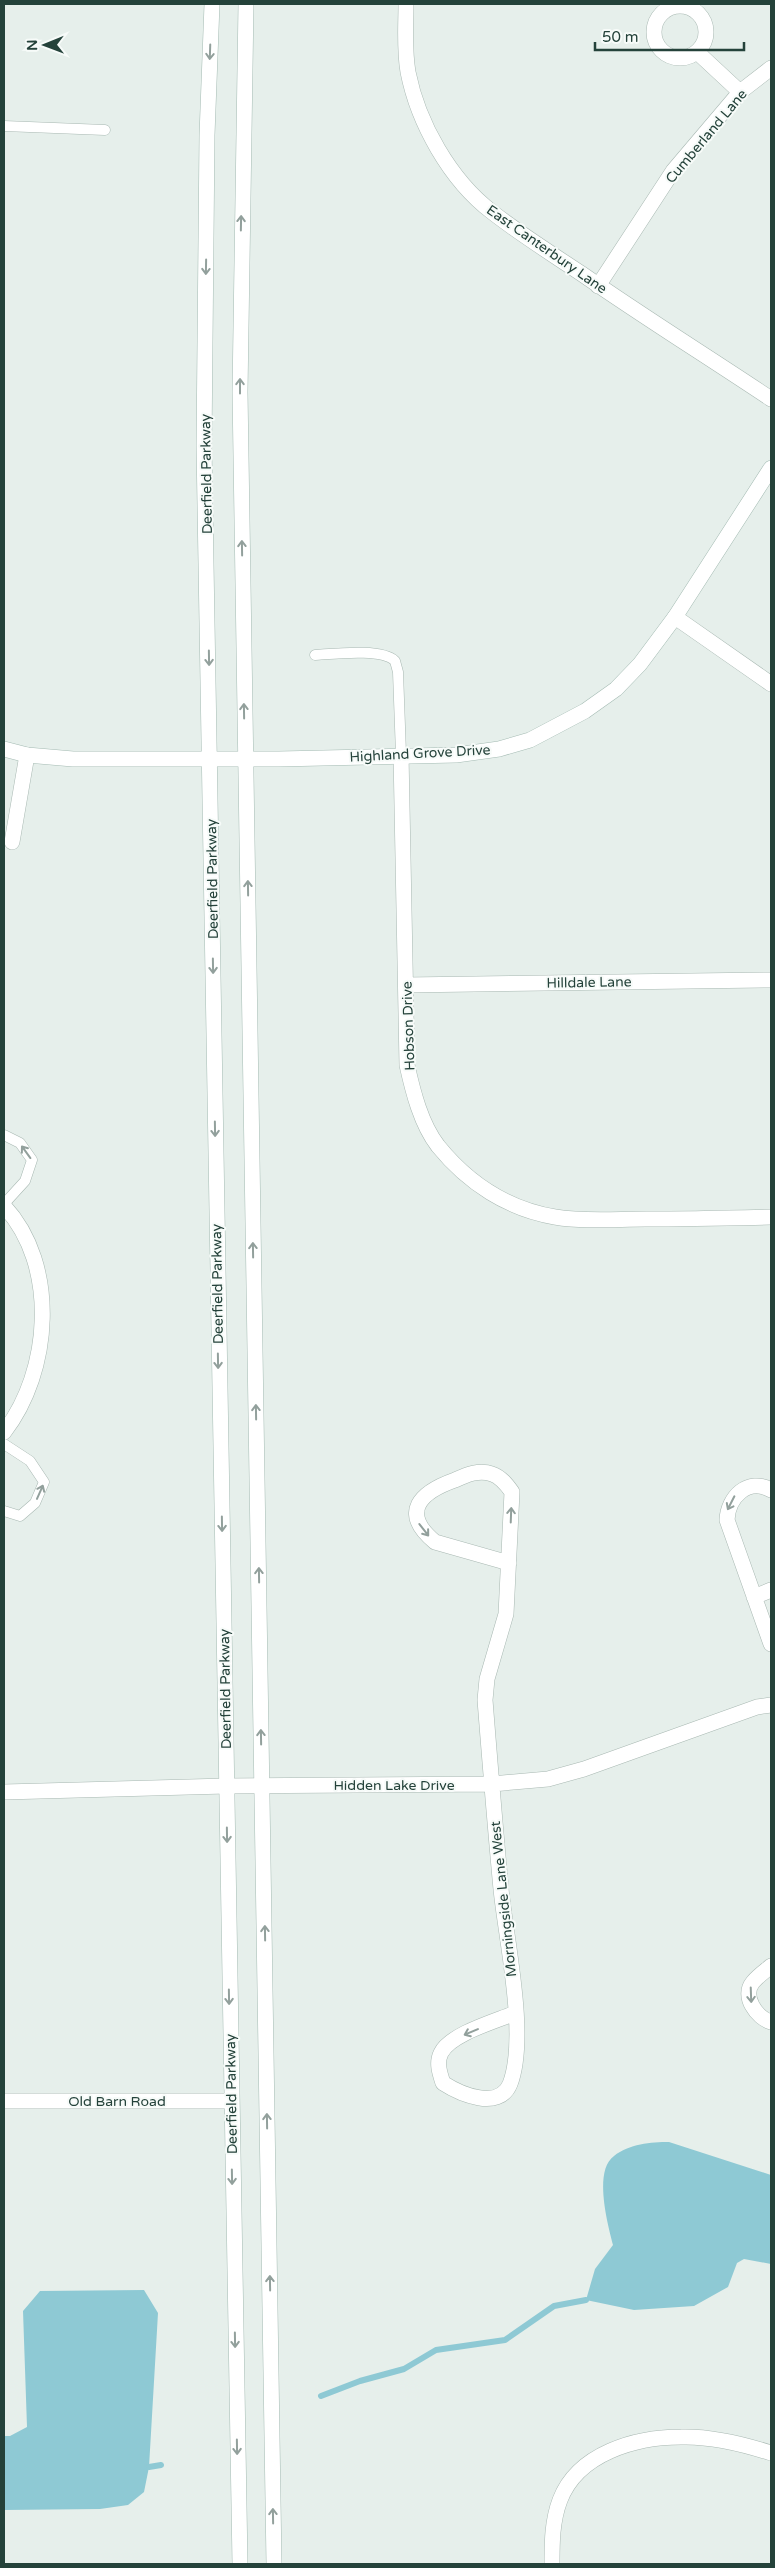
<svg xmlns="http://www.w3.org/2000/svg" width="775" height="2568" font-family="'Varela Round',sans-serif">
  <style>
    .water { fill: #8ec9d4 }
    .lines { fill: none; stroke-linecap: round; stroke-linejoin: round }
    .stream { stroke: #8ec9d4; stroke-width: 6 }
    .lane-casing { stroke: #a8b8b2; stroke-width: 11 }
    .street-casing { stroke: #a8b8b2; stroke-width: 16 }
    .secondary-casing { stroke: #a4bbb3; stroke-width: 16 }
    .lane { stroke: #fff; stroke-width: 10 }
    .street { stroke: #fff; stroke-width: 15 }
    .secondary { stroke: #fff; stroke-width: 15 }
    .oneway { stroke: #92a09c }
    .labels { text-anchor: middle; stroke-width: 4; stroke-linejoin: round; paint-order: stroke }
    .street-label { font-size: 14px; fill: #24423a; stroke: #f7fbf9 }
  </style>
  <rect width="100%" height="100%" fill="#e6efeb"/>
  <!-- water -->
  <path class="water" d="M669,2142L771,2175V2264L744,2259L737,2263L728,2287L694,2306L634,2310L586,2300L595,2269L613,2245C608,2225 593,2171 614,2156C629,2144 651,2142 669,2142Z
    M144,2290L158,2313L149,2467L144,2492L128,2505L100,2509L4,2510V2436H10L27,2427L23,2311L40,2291Z"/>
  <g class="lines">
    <!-- stream -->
    <path class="stream" d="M321,2396L360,2381L404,2369L436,2350L505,2340L554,2306L586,2300
      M149,2467L161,2465"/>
    <!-- lane casing -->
    <g class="lane-casing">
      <path id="lane" d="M4,126L105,130
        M315,655C333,654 382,648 395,661L398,672L401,754
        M4,1135L20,1143L32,1160L25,1181L4,1204
        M4,1444L30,1461L44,1482L35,1503L20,1516L4,1511"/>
    </g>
    <!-- street casing -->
    <g class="street-casing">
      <path id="street" d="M406,4C406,26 404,49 408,72C418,123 450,180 492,212C520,234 552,254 582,274C644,317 708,357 771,399
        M654 32a26 26 0 1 1 52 0a26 26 0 1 1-52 0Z
        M697,52L740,92
        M598,286L673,171L740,92L771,68
        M675,617L771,684
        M401,754L407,1065C413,1092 421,1124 438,1146C468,1183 508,1209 555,1217C585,1222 616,1219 646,1219C688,1219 730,1218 771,1217
        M12,842L27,755
        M406,985L771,980
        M4,1206C59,1265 51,1372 4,1432
        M771,1490C748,1477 728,1497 727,1520L771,1644
        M509,1563L435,1542C399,1512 421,1492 455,1480C466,1475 479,1469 492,1474C501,1477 507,1485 512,1492L506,1614L487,1679L485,1700C490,1763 495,1826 501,1889C506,1940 528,2037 510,2084C499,2111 460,2094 443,2083C440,2074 436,2063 441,2053C450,2034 496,2021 515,2013
        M754,1597L771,1590
        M4,1792L226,1786L492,1784L548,1779L584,1769L757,1707L771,1705
        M771,1966C765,1971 758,1976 753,1982C741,1996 757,2018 771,2022
        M4,2101H231
        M552,2564C552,2543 552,2521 560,2500C578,2453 636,2437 681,2437C710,2436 743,2444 771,2453"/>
    </g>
    <!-- secondary casing -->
    <g class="secondary-casing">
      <path id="secondary" d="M212,4L207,135L204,446L240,2564
        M246,4L240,392L274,2564
        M4,749L27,755L73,759H279L456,755L499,749L530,740L585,711L616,689L640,664L675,617L771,468"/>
    </g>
    <!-- lane -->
    <use href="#lane" class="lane"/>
    <!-- street -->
    <use href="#street" class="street"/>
    <!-- secondary -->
    <use href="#secondary" class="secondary"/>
  </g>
  <!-- one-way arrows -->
  <defs><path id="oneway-shaft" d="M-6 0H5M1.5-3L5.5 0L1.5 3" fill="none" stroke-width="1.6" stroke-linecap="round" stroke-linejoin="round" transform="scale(1.25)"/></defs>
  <g class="oneway">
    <use href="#oneway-shaft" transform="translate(210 52) rotate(92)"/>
    <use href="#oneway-shaft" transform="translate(241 223) rotate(-89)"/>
    <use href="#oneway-shaft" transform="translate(206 267) rotate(91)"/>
    <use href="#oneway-shaft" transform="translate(240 386) rotate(-90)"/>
    <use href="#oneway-shaft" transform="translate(242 548) rotate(-91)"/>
    <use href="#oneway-shaft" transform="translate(209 658) rotate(89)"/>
    <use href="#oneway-shaft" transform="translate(244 711) rotate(-91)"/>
    <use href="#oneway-shaft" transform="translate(248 888) rotate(-91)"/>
    <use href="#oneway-shaft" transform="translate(213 966) rotate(89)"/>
    <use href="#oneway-shaft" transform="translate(215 1129) rotate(89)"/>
    <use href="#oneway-shaft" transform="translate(26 1152) rotate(-126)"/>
    <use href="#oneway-shaft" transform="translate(253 1250) rotate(-91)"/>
    <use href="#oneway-shaft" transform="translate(218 1361) rotate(89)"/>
    <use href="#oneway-shaft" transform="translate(256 1412) rotate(-91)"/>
    <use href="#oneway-shaft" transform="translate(40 1492) rotate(-66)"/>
    <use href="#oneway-shaft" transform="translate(731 1503) rotate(117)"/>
    <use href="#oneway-shaft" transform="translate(511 1515) rotate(-88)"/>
    <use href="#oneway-shaft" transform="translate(222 1524) rotate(89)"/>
    <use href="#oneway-shaft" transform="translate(424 1530) rotate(52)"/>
    <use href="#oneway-shaft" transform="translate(259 1575) rotate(-91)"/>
    <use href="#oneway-shaft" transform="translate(261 1737) rotate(-91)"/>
    <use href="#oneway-shaft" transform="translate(227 1835) rotate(89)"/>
    <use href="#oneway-shaft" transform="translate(265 1933) rotate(-91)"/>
    <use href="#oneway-shaft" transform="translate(751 1995) rotate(88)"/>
    <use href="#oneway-shaft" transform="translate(229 1997) rotate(89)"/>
    <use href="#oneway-shaft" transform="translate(471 2032) rotate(157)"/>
    <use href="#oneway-shaft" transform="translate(267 2121) rotate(-91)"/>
    <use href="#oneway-shaft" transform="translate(232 2177) rotate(89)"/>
    <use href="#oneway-shaft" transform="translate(270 2283) rotate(-91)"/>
    <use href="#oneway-shaft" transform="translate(235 2340) rotate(89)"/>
    <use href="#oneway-shaft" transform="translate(237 2447) rotate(89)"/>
    <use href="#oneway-shaft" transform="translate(273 2516) rotate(-91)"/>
  </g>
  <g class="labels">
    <!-- street labels -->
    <g class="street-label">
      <text transform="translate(706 136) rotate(-50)" y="5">Cumberland Lane</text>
      <text transform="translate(547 249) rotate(35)" y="5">East Canterbury Lane</text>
      <text transform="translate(206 474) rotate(-91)" y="5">Deerfield Parkway</text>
      <text transform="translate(420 753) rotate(-3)" y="5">Highland Grove Drive</text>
      <text transform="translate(212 879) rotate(-91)" y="5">Deerfield Parkway</text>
      <text transform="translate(589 982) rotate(-1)" y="5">Hilldale Lane</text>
      <text transform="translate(408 1026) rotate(-92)" y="5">Hobson Drive</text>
      <text transform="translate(217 1284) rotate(-91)" y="5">Deerfield Parkway</text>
      <text transform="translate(225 1689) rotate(-91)" y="5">Deerfield Parkway</text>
      <text x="394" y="1790">Hidden Lake Drive</text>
      <text transform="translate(503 1899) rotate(-96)" y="5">Morningside Lane West</text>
      <text transform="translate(231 2094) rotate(-91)" y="5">Deerfield Parkway</text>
      <text x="117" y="2106">Old Barn Road</text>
    </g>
  </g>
  <!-- border -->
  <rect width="775" height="2568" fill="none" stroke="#24423a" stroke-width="10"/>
  <!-- north arrow -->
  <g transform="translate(45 45) rotate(269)" stroke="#f7fbf9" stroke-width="4" paint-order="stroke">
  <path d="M0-4L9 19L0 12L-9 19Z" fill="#24423a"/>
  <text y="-8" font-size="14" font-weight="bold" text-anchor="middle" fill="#24423a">N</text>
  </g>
  <!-- scale -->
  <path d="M595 42v8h149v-8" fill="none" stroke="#24423a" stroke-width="2.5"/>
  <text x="602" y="42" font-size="15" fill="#24423a" stroke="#f7fbf9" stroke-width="4" paint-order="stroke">50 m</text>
</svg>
